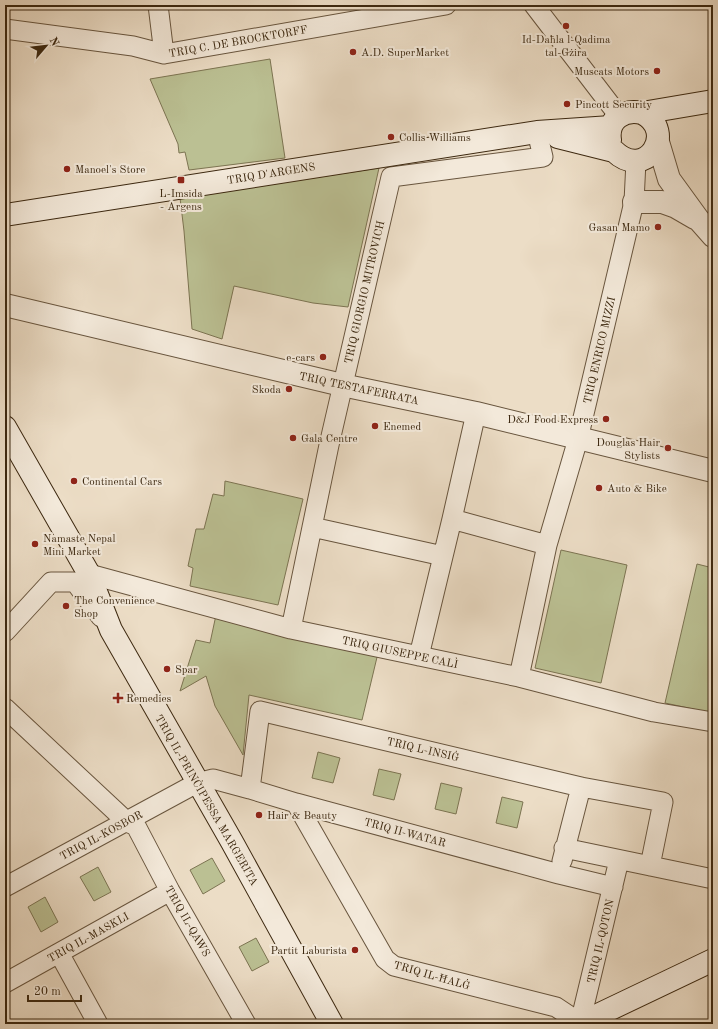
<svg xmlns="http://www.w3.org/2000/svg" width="718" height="1029" font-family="'Old Standard TT',serif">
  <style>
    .green { fill: #bbc093; stroke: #7c7452 }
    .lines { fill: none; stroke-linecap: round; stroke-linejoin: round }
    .minor-casing { stroke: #68553e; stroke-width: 21 }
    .tertiary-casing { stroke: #68553e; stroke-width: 24 }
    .secondary-casing { stroke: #3c2810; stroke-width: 24 }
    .minor { stroke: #f3e9da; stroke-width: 19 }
    .tertiary { stroke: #f3e9da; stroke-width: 22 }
    .secondary { stroke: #f3e9da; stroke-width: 22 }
    .poi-dot { fill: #8f2418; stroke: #f3e9da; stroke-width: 1.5 }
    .labels { text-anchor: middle; stroke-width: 4; stroke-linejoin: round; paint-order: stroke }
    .poi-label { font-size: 11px; fill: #3c2810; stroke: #f3e9da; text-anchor: start }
    .street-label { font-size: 11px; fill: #3c2810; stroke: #f3e9da }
  </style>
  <rect width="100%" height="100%" fill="#ecddc6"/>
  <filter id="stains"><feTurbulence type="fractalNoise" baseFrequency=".005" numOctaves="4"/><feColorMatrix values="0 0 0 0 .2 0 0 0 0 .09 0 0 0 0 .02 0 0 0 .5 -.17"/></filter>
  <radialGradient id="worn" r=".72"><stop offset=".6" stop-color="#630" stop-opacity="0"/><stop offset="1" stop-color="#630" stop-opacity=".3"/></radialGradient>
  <!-- green -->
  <path class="green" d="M270,59L285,158L189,170L185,152L179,153L178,144L150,79Z
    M379,168L348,307L313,303L234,286L222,339L192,329L184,231L180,198Z
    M225,481L303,499L278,605L190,586L193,568L188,566L196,529H204L213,494L224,496Z
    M561,550L627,565L601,683L535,668Z
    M697,564L713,568L712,713L665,703Z
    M216,615L378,653L362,720L249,695L243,755L215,706L206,676L180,691L196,640L210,643Z
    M318,752L340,758L333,783L312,778Z
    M379,769L401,774L394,800L373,795Z
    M441,783L462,788L456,814L435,809Z
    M502,797L523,802L517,828L496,823Z
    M212,858L225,881L203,894L190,870Z
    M98,867L111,892L94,901L80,877Z
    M45,897L58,922L41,932L28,907Z
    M256,938L269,962L252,971L239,947Z"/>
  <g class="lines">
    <!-- minor casing -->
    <g class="minor-casing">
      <path id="minor" d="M158,5L164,54
        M534,5L619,116
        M5,29L133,46L164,54L446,5
        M452,519L547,545
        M312,527L443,556
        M89,574L291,629L519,677L654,712L713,722
        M291,629L329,445L391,177L543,157L537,132
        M5,632L51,582H75L101,617
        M419,656L452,519L476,413
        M519,677L547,545L578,439L634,202L636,161
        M5,708L127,822L136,826L170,891L246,1024
        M250,789L260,711L581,787L663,802L650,866
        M296,803L385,959L394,966L556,1007L580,1023L619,860
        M564,848L713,879
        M562,861L581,787
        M5,887L197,783L213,779L250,789L296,803L559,874L613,887
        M59,953L98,1024
        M5,983L170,891"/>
    </g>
    <!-- tertiary casing -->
    <g class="tertiary-casing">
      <path id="tertiary" d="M658,142L669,179L698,219L713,236
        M634,202H662L676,207L695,218
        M5,305L342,385L476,413L713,471"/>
    </g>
    <!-- secondary casing -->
    <g class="secondary-casing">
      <path id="secondary" d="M558,137L614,151C646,182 678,131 642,113
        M610,140C607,119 624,109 642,113L713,101
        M5,215L537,132L611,127
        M5,427L89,574L111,630L232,842L332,1024
        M579,1024L713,960"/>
    </g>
    <!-- minor -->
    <use href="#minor" class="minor"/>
    <!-- tertiary -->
    <use href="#tertiary" class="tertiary"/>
    <!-- secondary -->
    <use href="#secondary" class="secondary"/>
  </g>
  <!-- markers -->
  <g class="poi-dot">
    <circle cx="566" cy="26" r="4"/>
    <circle cx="353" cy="52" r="4"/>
    <circle cx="657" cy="71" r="4"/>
    <circle cx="567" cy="104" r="4"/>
    <circle cx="391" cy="137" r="4"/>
    <circle cx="67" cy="169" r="4"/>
    <rect x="177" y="176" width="8" height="8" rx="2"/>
    <circle cx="658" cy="227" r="4"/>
    <circle cx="323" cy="357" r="4"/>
    <circle cx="289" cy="389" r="4"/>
    <circle cx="606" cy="419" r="4"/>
    <circle cx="375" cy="426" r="4"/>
    <circle cx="293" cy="438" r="4"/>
    <circle cx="668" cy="448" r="4"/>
    <circle cx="74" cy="481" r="4"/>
    <circle cx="599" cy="488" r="4"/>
    <circle cx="35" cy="544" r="4"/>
    <circle cx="66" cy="606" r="4"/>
    <circle cx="167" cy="669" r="4"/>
    <path d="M116 692h4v4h4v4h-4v4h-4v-4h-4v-4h4z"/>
    <circle cx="259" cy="815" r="4"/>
    <circle cx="355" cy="950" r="4"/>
  </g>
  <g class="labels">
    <!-- poi labels -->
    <g class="poi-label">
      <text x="566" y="43" text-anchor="middle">Id-Daħla l-Qadima<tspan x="566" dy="13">tal-Gżira</tspan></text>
      <text x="361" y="56">A.D. SuperMarket</text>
      <text x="649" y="75" text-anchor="end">Muscats Motors</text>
      <text x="575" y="108">Pincott Security</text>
      <text x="399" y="141">Collis Williams</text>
      <text x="75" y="173">Manoel's Store</text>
      <text x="181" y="197" text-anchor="middle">L-Imsida<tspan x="181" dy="13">- Argens</tspan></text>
      <text x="650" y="231" text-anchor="end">Gasan Mamo</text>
      <text x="315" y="361" text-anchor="end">e-cars</text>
      <text x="281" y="393" text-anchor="end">Skoda</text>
      <text x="598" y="423" text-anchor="end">D&amp;J Food Express</text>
      <text x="383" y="430">Enemed</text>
      <text x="301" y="442">Gala Centre</text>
      <text x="660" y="446" text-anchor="end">Douglas Hair<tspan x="660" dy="13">Stylists</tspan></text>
      <text x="82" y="485">Continental Cars</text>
      <text x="607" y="492">Auto &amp; Bike</text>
      <text x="43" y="542">Namaste Nepal<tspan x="43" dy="13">Mini Market</tspan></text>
      <text x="74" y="604">The Convenience<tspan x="74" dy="13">Shop</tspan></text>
      <text x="175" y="673">Spar</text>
      <text x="126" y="702">Remedies</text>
      <text x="267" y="819">Hair &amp; Beauty</text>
      <text x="347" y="954" text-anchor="end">Partit Laburista</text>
    </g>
    <!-- street labels -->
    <g class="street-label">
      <text transform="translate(238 41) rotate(-10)" y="4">TRIQ C. DE BROCKTORFF</text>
      <text transform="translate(271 173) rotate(-9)" y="4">TRIQ D'ARGENS</text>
      <text transform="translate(364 292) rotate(-77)" y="4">TRIQ GIORGIO MITROVICH</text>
      <text transform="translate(599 350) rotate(-77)" y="4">TRIQ ENRICO MIZZI</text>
      <text transform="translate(359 388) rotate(12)" y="4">TRIQ TESTAFERRATA</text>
      <text transform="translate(400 652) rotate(12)" y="4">TRIQ GIUSEPPE CALÌ</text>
      <text transform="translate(423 749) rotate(13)" y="4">TRIQ L-INSIĠ</text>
      <text transform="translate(207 800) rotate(60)" y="4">TRIQ IL-PRINĊIPESSA MARGERITA</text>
      <text transform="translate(405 832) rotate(15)" y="4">TRIQ II-WATAR</text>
      <text transform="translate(101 835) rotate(-28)" y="4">TRIQ IL-KOSBOR</text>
      <text transform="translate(188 921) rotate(60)" y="4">TRIQ IL-QAWS</text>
      <text transform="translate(88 937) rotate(-29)" y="4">TRIQ IL-MASKLI</text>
      <text transform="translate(600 941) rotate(-77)" y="4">TRIQ IL-QOTON</text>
      <text transform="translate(432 975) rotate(16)" y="4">TRIQ IL-ĦALĠ</text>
    </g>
  </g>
  <!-- margin -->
  <rect width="718" height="1029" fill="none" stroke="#ecddc6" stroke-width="20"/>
  <rect x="6" y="6" width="706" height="1017" fill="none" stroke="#3c2810" stroke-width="2"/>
  <rect x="10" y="10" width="698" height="1009" fill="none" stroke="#3c2810"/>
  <!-- north arrow -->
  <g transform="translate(46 46) rotate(62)" stroke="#f3e9da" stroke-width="3" paint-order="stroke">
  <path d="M0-3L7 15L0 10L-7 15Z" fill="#3c2810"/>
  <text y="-6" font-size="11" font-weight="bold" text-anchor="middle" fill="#3c2810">N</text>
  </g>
  <!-- scale -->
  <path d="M28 995v6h53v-6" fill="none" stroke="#3c2810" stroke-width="2"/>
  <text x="34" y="995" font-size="12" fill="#3c2810" stroke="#f3e9da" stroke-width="3" paint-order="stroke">20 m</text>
  <rect width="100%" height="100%" filter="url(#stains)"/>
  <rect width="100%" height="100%" fill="url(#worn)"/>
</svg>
